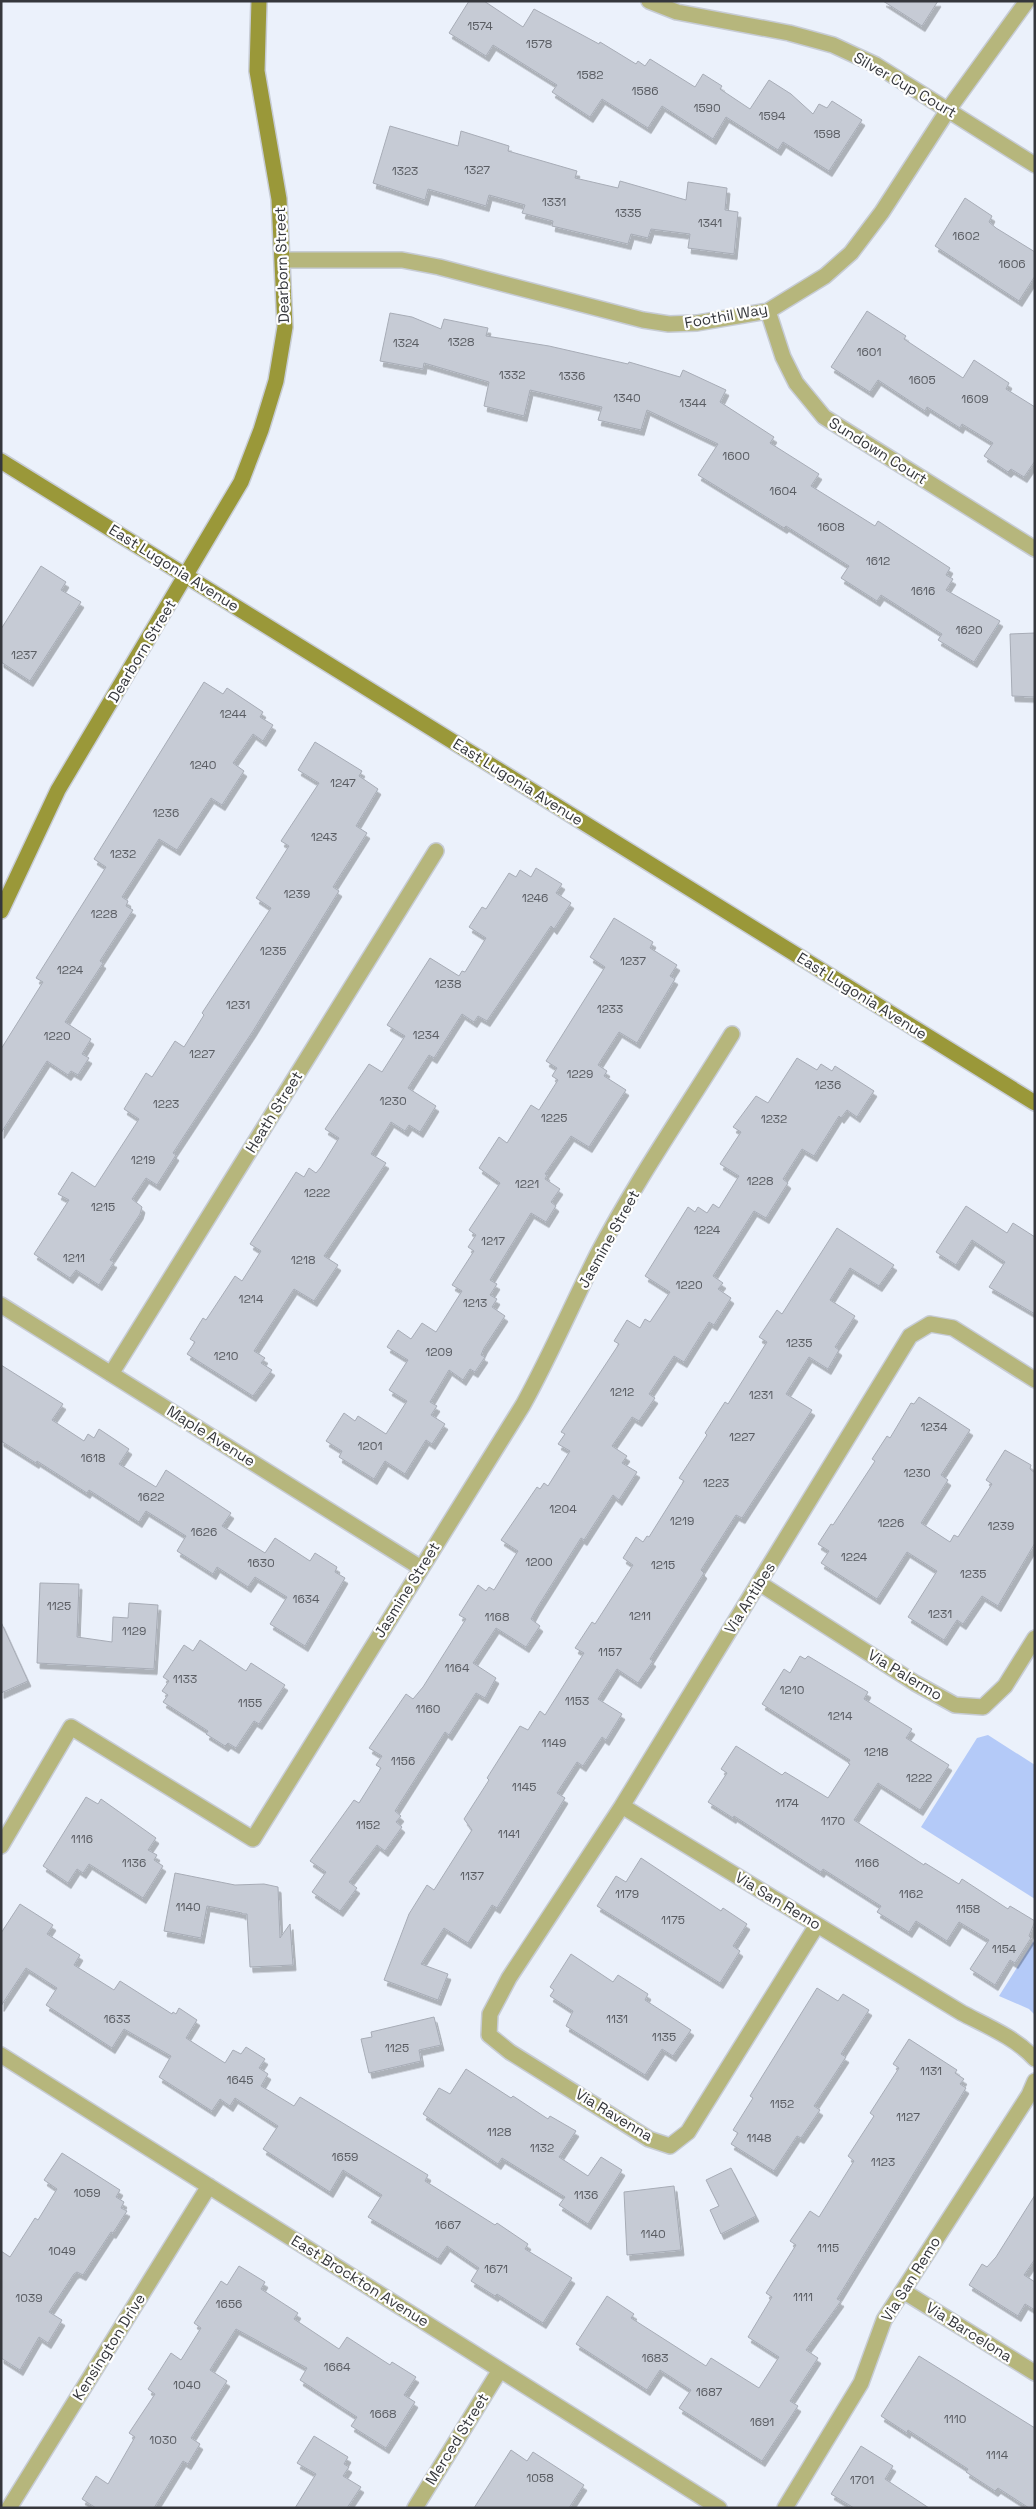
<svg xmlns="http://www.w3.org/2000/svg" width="1036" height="2509" font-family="'Space Grotesk',sans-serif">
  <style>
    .green { fill: #b4caf8 }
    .building { fill: #c6cbd5; stroke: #a7acb6; filter: url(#shadow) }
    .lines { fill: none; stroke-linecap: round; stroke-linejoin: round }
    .street-casing { stroke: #c7ccd5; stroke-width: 18 }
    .secondary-casing { stroke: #c7ccd5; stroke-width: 18 }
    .street { stroke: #b6b67c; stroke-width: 15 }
    .secondary { stroke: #9a9839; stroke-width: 15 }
    .labels { text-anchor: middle; stroke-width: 4.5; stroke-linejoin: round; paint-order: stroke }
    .number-label { font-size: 12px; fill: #595c62 }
    .street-label { font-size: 15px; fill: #35373c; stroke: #fefefe }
  </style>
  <defs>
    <filter id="shadow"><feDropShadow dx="3" dy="5.5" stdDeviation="0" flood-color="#0004"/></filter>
  </defs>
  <rect width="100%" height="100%" fill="#ebf1fb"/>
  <!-- green -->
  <path class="green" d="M988,1735L1035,1765V1899L921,1827L977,1738Z
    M1035,1939V2015L1029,2009L999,1996Z"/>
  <!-- building -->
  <path class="building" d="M469,1H484L523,27L534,9L599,44L600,42L636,64L638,61L645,66L650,59L695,87L703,74L722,86L720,89L750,109L769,80L791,94L813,114L819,104L827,108L832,101L862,120L829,171L783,142L778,150L726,117L713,139L662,106L648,128L602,99L590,117L552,92L557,85L493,45L486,56L449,33Z
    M883,1H938L922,26Z
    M390,126L458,146L461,131L509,146L508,151L577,171L575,178L618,188L620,181L686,200L688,182L727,188L725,210L738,212L734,254L688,248L690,234L651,229L648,238L631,234L628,244L552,226L553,221L522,213L525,205L489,195L486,206L428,189L425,200L373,183Z
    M965,198L992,216L989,222L996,228L1035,252V276L1019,301L935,246Z
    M867,311L906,336L904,339L963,378L974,360L1009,383L1006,389L1035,407V461L1024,477L1011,469L1008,472L984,456L993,443L962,424L960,428L927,407L925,411L878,380L870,392L831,367Z
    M390,313L412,317L441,329L444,319L488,328L486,336L549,346L628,364L629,362L680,377L683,370L726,390L720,402L774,437L770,443L819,474L811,486L875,526L878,521L950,568L946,575L953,579L946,590L1000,621L974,662L938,640L942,634L881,595L877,601L841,578L849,566L786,526L784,528L698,475L718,444L647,410L641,430L598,420L602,407L530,390L524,416L484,406L489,382L424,363L423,369L380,361Z
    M41,566L66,582L61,590L81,602L30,681L1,662V629Z
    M1035,633V697L1012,696L1010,634Z
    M204,682L223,694L227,688L263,712L260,717L273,725L263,741L253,734L233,763L244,771L222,805L211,798L177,850L159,839L122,897L128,901L126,906L133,910L100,961L103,963L65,1022L91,1039L82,1054L89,1058L78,1075L71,1071L68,1075L47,1061L1,1133V1049L43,982L36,978L106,867L94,859Z
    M315,742L362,771L359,776L378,789L356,826L367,833L333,887L339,891L253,1031L173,1153L176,1155L157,1185L146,1178L132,1199L142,1207L140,1214L110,1260L114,1262L99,1285L76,1270L70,1278L34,1254L69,1200L58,1194L72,1172L95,1187L139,1119L124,1109L146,1073L152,1077L175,1041L184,1047L204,1015L202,1013L271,908L256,898L289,846L281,841L319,783L298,770Z
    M536,868L562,884L556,893L571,903L554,929L551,926L487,1021L478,1016L474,1022L462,1014L434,1058L429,1055L408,1088L436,1106L420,1132L409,1125L405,1131L391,1122L371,1154L386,1163L324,1256L338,1265L314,1301L294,1289L254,1351L265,1358L261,1363L272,1370L253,1396L187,1354L195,1342L190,1339L203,1318L206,1320L235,1276L242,1281L261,1251L250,1244L296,1172L304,1177L309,1168L316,1173L321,1167L339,1138L325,1129L369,1064L382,1072L405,1036L387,1025L430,958L459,976L462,971L465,972L486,938L469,927L482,907L486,909L509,873L516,877L520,870L531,877Z
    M614,918L653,942L650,948L677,965L670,976L675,979L637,1043L619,1032L598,1065L607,1071L604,1076L626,1090L589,1147L571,1136L545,1174L547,1175L545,1179L560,1189L551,1202L556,1206L546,1222L531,1213L490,1280L497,1284L490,1295L497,1299L492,1307L505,1316L484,1348L481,1355L485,1357L475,1372L470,1369L463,1380L449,1370L430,1402L437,1406L431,1415L445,1424L432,1444L426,1440L405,1474L385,1461L374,1479L339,1457L342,1451L326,1441L344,1413L355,1421L358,1416L386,1434L407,1401L389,1390L408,1360L387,1347L398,1330L411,1339L422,1323L436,1332L462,1291L452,1285L474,1251L468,1247L476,1235L469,1230L500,1183L479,1168L499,1137L507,1143L531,1105L539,1110L558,1080L552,1076L557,1068L546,1061L605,967L590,957Z
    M797,1058L817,1070L821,1064L832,1071L835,1066L874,1091L857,1117L847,1110L841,1118L839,1116L814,1156L802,1149L783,1179L788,1183L766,1218L754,1211L713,1276L723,1283L718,1289L731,1298L714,1325L709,1322L684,1362L674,1356L649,1394L655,1398L639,1421L632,1417L612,1446L627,1456L622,1463L637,1472L619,1500L613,1495L584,1540L581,1538L537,1608L531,1619L540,1626L526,1647L496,1628L473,1663L496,1678L485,1698L476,1693L449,1735L445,1732L395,1811L401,1816L396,1822L402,1827L385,1851L377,1845L349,1882L357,1888L340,1911L312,1892L326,1872L310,1861L354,1800L359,1803L381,1768L376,1765L382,1756L369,1748L406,1694L413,1699L423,1687L466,1619L459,1615L478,1585L486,1591L489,1587L494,1590L518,1551L501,1540L537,1487L540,1489L544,1483L548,1486L570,1451L558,1444L565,1434L561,1432L619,1344L614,1341L627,1320L640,1328L645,1319L650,1322L670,1292L645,1276L688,1207L695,1212L698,1207L707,1213L713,1204L719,1208L739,1176L720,1164L741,1132L733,1127L756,1096L768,1103Z
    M966,1206L1007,1233L1013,1223L1035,1237V1314L989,1287L1005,1262L972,1240L956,1265L936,1252Z
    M837,1228L894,1265L879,1286L850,1268L830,1300L855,1316L835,1347L839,1350L828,1369L809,1357L786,1394L812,1410L742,1518L736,1515L701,1570L704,1573L650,1659L653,1661L638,1683L617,1669L598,1699L622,1714L606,1740L602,1737L583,1766L577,1762L557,1793L565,1798L497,1908L492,1905L468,1943L444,1928L421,1964L448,1974L438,2000L384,1980L409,1914L427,1885L434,1890L472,1830L464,1819L489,1780L487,1778L520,1726L528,1730L540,1711L545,1715L584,1653L575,1648L592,1622L595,1624L633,1565L623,1558L636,1537L643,1542L647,1536L649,1537L684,1481L679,1478L707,1435L705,1433L725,1402L728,1404L767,1342L759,1337L777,1310L782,1314Z
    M1,1365L63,1404L52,1420L84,1441L88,1434L94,1438L99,1429L129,1449L119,1464L156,1487L166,1470L231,1513L222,1526L265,1553L275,1538L310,1561L315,1553L337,1567L335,1572L345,1578L305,1646L270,1624L287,1597L255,1577L248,1587L217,1567L213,1574L177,1551L186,1536L146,1511L139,1522L89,1490L87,1493L37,1461L36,1463L1,1441Z
    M919,1397L970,1430L941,1475L948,1480L921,1523L950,1542L954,1535L958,1537L992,1484L986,1480L1005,1450L1031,1465L1030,1469L1035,1473V1543L998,1606L982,1596L963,1624L957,1620L944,1640L908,1617L937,1571L907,1552L877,1599L821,1563L829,1551L818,1544L831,1524L833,1525L875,1461L872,1459L887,1436L890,1438L911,1403L914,1404Z
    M40,1583L79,1584L77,1637L112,1642L113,1617L128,1618L129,1603L158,1605L154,1669L37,1663Z
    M1,1622L28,1681L1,1693Z
    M200,1640L246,1671L251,1663L285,1685L259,1724L254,1721L236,1748L228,1743L225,1746L206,1734L208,1731L163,1702L168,1695L162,1691L169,1681L163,1677L184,1645L193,1651Z
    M800,1656L805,1659L808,1656L868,1692L864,1699L912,1729L906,1738L949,1765L920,1810L878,1783L854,1820L924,1865L925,1863L959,1884L962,1879L1008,1909L1010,1906L1035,1921L1029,1936L1031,1938L1015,1963L1010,1960L995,1985L970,1969L989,1940L959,1922L947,1941L916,1921L909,1932L877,1912L881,1906L823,1869L821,1872L734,1816L733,1818L708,1802L727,1773L721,1769L736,1746L782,1775L785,1772L828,1798L850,1764L848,1763L850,1760L762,1704L784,1669L790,1673Z
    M86,1797L98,1804L101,1799L156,1838L148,1850L157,1855L154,1860L163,1866L143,1898L89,1864L83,1873L77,1869L68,1883L43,1866Z
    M641,1858L721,1911L723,1908L747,1924L733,1946L740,1951L720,1983L597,1906L616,1876L626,1882Z
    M175,1873L235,1885L264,1884L278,1887L280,1938L290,1924L293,1965L250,1967L247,1914H242V1913L207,1906L201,1938L164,1931Z
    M20,1904L53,1925L47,1934L80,1955L74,1965L114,1990L120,1981L172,2014L173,2012L176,2014L179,2008L197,2020L186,2038L225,2063L233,2050L241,2054L246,2047L265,2059L259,2068L268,2074L261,2086L294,2106L300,2097L397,2156L428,2175L425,2181L495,2225L497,2223L528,2244L525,2249L572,2278L543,2323L497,2294L495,2296L471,2281L479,2268L447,2246L438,2259L368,2217L382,2195L343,2170L330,2192L263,2149L278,2126L235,2098L230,2106L220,2099L212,2111L159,2077L171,2056L124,2029L112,2048L46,2005L57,1988L26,1968L1,2006V1933Z
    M571,1954L613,1982L618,1975L648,1994L645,2000L691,2030L673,2056L662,2049L645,2075L566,2026L573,2011L550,1996L554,1990L550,1987Z
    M817,1988L838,2001L843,1994L869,2010L841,2054L846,2057L814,2106L820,2110L801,2138L797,2136L774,2171L731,2144L738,2133L733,2130L753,2098L750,2096Z
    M434,2017L441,2045L419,2050L421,2061L369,2073L361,2039L372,2037L371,2032Z
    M909,2039L957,2070L955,2073L964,2079L960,2084L966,2088L837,2299L841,2301L806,2350L818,2358L790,2401L798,2406L762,2461L679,2408L691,2390L660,2370L647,2390L576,2344L607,2296L634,2314L631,2318L706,2366L711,2358L759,2388L779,2357L748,2337L772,2297L766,2293L796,2245L790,2241L810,2211L819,2217L854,2161L848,2156L874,2116L870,2113L899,2068L893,2064Z
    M466,2069L511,2098L513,2096L548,2119L550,2116L576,2131L559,2157L588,2176L601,2157L622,2170L588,2224L559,2205L565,2197L502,2158L498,2164L423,2114L439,2088L450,2094Z
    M62,2153L120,2190L116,2197L124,2202L121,2208L127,2211L113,2233L111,2232L83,2275L77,2272L74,2274L49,2312L62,2320L48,2343L39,2337L20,2370L1,2358V2251L10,2257L35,2218L38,2220L57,2189L44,2180Z
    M731,2168L756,2216L721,2234L710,2210L719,2206L706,2180Z
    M674,2186L681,2250L627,2255L624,2192Z
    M1035,2195V2259L1024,2275L1035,2282V2310L1025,2304L1018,2316L969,2285L982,2264L987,2267L996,2257Z
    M239,2266L265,2282L261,2289L298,2313L294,2319L339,2349L347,2337L390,2365L392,2362L416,2377L404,2395L415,2402L386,2448L351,2426L357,2417L300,2380L307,2368L236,2329L210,2370L227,2381L191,2438L200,2444L188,2464L183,2461L154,2508H96L82,2499L96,2476L108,2484L135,2437L129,2433L155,2394L148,2389L171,2353L181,2360L201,2328L194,2323L221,2281L227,2285Z
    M919,2356L1035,2428V2508H1029L998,2488L995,2491L966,2472L968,2469L908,2430L907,2433L881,2416Z
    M314,2436L348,2457L344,2464L349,2467L343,2476L361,2487L347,2508H295L316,2474L297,2463Z
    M861,2446L893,2466L885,2479L929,2508H854L831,2494Z
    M511,2450L527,2461L533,2452L584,2485L569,2508H474Z"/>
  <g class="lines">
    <!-- street casing -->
    <g class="street-casing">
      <path id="street" d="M649,1L677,12L789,33L833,45L876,65L1035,165
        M284,260H402L439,267L643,320L669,324L697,323L768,311L825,276L851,253L882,212L948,110L1027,1
        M768,311L783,357L796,383L824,417L1035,549
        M1,1305L421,1568
        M111,1374L436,851
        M759,1583L915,1683L955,1705L983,1707L1005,1686L1035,1638
        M622,1806L962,2013C987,2026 1016,2038 1035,2059
        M1,1846L71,1727L253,1839L523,1405C550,1356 572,1305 597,1255C637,1179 687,1107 732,1034
        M817,1925L688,2132L670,2146L649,2139L510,2052L489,2035L490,2014L509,1978L622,1806L910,1336L930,1324L953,1328L1035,1380
        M1,2055L719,2508
        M903,2291L1035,2373
        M9,2508L209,2186
        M415,2508L500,2370
        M785,2508L861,2383L884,2320L1029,2095L1035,2081"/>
    </g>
    <!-- secondary casing -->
    <g class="secondary-casing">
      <path id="secondary" d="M1,461L1035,1103
        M1,911L58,790L241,482L261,430L276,381L285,327L279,199L257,71L259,1"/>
    </g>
    <!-- street -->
    <use href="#street" class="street"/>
    <!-- secondary -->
    <use href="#secondary" class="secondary"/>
  </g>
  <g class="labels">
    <!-- number labels -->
    <g class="number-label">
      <text x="480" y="30">1574</text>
      <text x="539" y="48">1578</text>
      <text x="590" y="79">1582</text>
      <text x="645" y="95">1586</text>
      <text x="707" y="112">1590</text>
      <text x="772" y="120">1594</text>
      <text x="827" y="138">1598</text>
      <text x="477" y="174">1327</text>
      <text x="405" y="175">1323</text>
      <text x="554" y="206">1331</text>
      <text x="628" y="217">1335</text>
      <text x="710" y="227">1341</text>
      <text x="966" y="240">1602</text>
      <text x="1012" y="268">1606</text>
      <text x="461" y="346">1328</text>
      <text x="406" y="347">1324</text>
      <text x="869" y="356">1601</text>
      <text x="512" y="379">1332</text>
      <text x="572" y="380">1336</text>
      <text x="922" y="384">1605</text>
      <text x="627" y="402">1340</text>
      <text x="975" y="403">1609</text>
      <text x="693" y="407">1344</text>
      <text x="736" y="460">1600</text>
      <text x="783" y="495">1604</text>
      <text x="831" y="531">1608</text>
      <text x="878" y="565">1612</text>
      <text x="923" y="595">1616</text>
      <text x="969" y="634">1620</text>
      <text x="24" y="659">1237</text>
      <text x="233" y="718">1244</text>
      <text x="203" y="769">1240</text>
      <text x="343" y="787">1247</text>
      <text x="166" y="817">1236</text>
      <text x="324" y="841">1243</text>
      <text x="123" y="858">1232</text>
      <text x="297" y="898">1239</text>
      <text x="535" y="902">1246</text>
      <text x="104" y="918">1228</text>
      <text x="273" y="955">1235</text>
      <text x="633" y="965">1237</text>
      <text x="70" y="974">1224</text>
      <text x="448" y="988">1238</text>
      <text x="238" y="1009">1231</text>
      <text x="610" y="1013">1233</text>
      <text x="426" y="1039">1234</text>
      <text x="57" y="1040">1220</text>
      <text x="202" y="1058">1227</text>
      <text x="580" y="1078">1229</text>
      <text x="828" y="1089">1236</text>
      <text x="393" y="1105">1230</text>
      <text x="166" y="1108">1223</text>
      <text x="554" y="1122">1225</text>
      <text x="774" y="1123">1232</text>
      <text x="143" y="1164">1219</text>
      <text x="760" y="1185">1228</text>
      <text x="527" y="1188">1221</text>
      <text x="317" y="1197">1222</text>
      <text x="103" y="1211">1215</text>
      <text x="707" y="1234">1224</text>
      <text x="493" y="1245">1217</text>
      <text x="74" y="1262">1211</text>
      <text x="303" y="1264">1218</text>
      <text x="689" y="1289">1220</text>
      <text x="251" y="1303">1214</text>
      <text x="475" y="1307">1213</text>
      <text x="799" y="1347">1235</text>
      <text x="439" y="1356">1209</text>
      <text x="226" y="1360">1210</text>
      <text x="622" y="1396">1212</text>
      <text x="761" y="1399">1231</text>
      <text x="934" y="1431">1234</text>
      <text x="742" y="1441">1227</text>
      <text x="370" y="1450">1201</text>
      <text x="93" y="1462">1618</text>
      <text x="917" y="1477">1230</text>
      <text x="716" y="1487">1223</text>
      <text x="151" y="1501">1622</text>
      <text x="563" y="1513">1204</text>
      <text x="682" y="1525">1219</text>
      <text x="891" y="1527">1226</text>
      <text x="1001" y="1530">1239</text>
      <text x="204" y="1536">1626</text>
      <text x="854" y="1561">1224</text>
      <text x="539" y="1566">1200</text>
      <text x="261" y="1567">1630</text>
      <text x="663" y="1569">1215</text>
      <text x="973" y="1578">1235</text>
      <text x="306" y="1603">1634</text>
      <text x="59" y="1610">1125</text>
      <text x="940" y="1618">1231</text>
      <text x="640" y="1620">1211</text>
      <text x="497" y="1621">1168</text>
      <text x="134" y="1635">1129</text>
      <text x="610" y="1656">1157</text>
      <text x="457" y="1672">1164</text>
      <text x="185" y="1683">1133</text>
      <text x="792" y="1694">1210</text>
      <text x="577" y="1705">1153</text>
      <text x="250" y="1707">1155</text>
      <text x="428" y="1713">1160</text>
      <text x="840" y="1720">1214</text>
      <text x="554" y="1747">1149</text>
      <text x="876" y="1756">1218</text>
      <text x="403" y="1765">1156</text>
      <text x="919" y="1782">1222</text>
      <text x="524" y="1791">1145</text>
      <text x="787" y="1807">1174</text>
      <text x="833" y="1825">1170</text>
      <text x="368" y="1829">1152</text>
      <text x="509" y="1838">1141</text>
      <text x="82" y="1843">1116</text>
      <text x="134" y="1867">1136</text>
      <text x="867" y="1867">1166</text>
      <text x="472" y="1880">1137</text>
      <text x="627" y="1898">1179</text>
      <text x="911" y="1898">1162</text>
      <text x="188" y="1911">1140</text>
      <text x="968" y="1913">1158</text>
      <text x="673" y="1924">1175</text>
      <text x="1004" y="1953">1154</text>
      <text x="117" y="2023">1633</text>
      <text x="617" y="2023">1131</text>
      <text x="664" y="2041">1135</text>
      <text x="397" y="2052">1125</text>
      <text x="931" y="2075">1131</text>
      <text x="240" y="2084">1645</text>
      <text x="782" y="2108">1152</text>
      <text x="908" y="2121">1127</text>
      <text x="499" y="2136">1128</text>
      <text x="759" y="2142">1148</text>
      <text x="542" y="2152">1132</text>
      <text x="345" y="2161">1659</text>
      <text x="883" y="2166">1123</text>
      <text x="87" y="2197">1059</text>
      <text x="586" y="2199">1136</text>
      <text x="448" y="2229">1667</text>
      <text x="653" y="2238">1140</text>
      <text x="828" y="2252">1115</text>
      <text x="62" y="2255">1049</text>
      <text x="496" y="2273">1671</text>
      <text x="803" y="2301">1111</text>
      <text x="29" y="2302">1039</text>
      <text x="229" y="2308">1656</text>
      <text x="655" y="2362">1683</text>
      <text x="337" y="2371">1664</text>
      <text x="187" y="2389">1040</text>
      <text x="709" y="2396">1687</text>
      <text x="383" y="2418">1668</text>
      <text x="955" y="2423">1110</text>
      <text x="762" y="2426">1691</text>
      <text x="163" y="2444">1030</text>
      <text x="997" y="2459">1114</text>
      <text x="540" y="2482">1058</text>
      <text x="862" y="2484">1701</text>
    </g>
    <!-- street labels -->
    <g class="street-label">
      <text transform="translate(905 85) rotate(30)" y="5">Silver Cup Court</text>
      <text transform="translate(282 265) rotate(-92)" y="5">Dearborn Street</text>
      <text transform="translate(726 316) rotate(-10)" y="5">Foothil Way</text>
      <text transform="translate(878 451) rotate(32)" y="5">Sundown Court</text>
      <text transform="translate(174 568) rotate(32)" y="5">East Lugonia Avenue</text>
      <text transform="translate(142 651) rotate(-59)" y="5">Dearborn Street</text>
      <text transform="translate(518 782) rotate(32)" y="5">East Lugonia Avenue</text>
      <text transform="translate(862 996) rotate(32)" y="5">East Lugonia Avenue</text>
      <text transform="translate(274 1112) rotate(-58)" y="5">Heath Street</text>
      <text transform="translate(609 1239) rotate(-61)" y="5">Jasmine Street</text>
      <text transform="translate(211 1436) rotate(32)" y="5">Maple Avenue</text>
      <text transform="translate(407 1590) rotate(-58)" y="5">Jasmine Street</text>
      <text transform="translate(750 1598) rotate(-58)" y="5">Via Antibes</text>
      <text transform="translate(905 1675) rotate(31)" y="5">Via Palermo</text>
      <text transform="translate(778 1901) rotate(31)" y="5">Via San Remo</text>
      <text transform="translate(614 2115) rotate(31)" y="5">Via Ravenna</text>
      <text transform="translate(911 2279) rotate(-58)" y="5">Via San Remo</text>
      <text transform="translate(360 2281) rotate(32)" y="5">East Brockton Avenue</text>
      <text transform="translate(969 2332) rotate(32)" y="5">Via Barcelona</text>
      <text transform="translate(109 2347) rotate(-58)" y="5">Kensington Drive</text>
      <text transform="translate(457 2439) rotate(-58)" y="5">Merced Street</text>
    </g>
  </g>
  <!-- border -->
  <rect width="1036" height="2509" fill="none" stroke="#35373c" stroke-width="5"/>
</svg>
